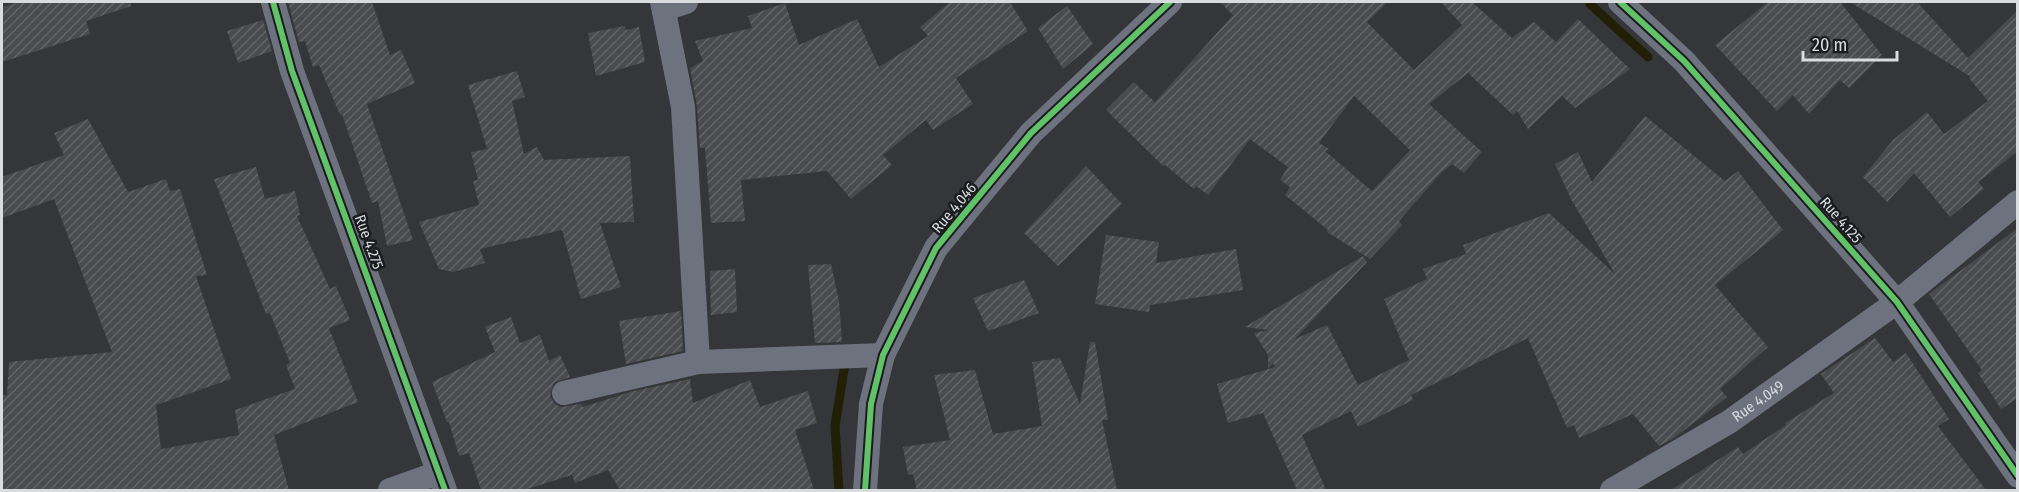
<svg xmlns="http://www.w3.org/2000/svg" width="2019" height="492" font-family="'Fira Sans Condensed',sans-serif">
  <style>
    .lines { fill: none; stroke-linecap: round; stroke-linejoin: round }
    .stream { stroke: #211f05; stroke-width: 9 }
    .building { fill: url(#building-hatch); fill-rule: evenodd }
    .street { stroke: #6e727f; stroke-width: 24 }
    .cycleway-casing { stroke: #1b1c20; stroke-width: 10 }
    .cycleway { stroke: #61c268; stroke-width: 6 }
    .labels { text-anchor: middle; stroke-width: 5; stroke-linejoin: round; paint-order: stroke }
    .street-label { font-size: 15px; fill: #d9dbdf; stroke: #1b1c20 }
  </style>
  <defs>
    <pattern id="building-hatch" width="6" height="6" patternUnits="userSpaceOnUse" patternTransform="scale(1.5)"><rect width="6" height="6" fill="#494b4e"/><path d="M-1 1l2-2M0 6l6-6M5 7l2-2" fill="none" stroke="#636467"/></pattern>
  </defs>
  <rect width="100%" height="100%" fill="#34363a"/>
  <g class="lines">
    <!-- stream -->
    <path class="stream" d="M1590,4L1648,57
      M839,490L835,426L846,357"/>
  </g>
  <!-- building -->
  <path class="building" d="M19,2H130L131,6L86,21L90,34L2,62V7Z
    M288,2H372L390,55L401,50L415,83L367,104L413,240L387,246L378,201L372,203L342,114L340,115L319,65L313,67L305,41L299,42Z
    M950,2H1010L1028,31L956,78L973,104L933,130L926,120L883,155L892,165L851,199L827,171L741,180L745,221L711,223L705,148H700L697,106L690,68L703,61L695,41L752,28L748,16L785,3L799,45L857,19L879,67L928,36L920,27Z
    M1220,2H1388L1367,22L1414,70L1462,25L1441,2H1472L1512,38L1534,22L1556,42L1578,19L1630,69L1575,108L1562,96L1528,129L1517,111L1513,115L1468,73L1429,104L1482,152L1464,173L1452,164L1441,173L1399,221L1402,225L1370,259L1327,232L1328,230L1285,195L1290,187L1280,180L1288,167L1250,139L1208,195L1196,186L1194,189L1165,165L1163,166L1106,110L1134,82L1155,102L1233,15ZM1354,96L1410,150L1372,191L1325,151L1329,149L1319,143Z
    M1768,2H1840L1882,55L1849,88L1840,80L1809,114L1793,95L1777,111L1715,45Z
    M1850,2H1917L1968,58L2018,10V151L1978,182L1984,189L1950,217L1914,173L1887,202L1863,177L1893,140L1927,112L1944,134L1988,101L1969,78L1971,77Z
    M1067,6L1093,44L1063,69L1038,28Z
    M263,20L272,51L238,63L227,31Z
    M625,26L626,30L639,27L645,62L596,76L588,33Z
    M517,71L525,97L512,101L524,154L537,147L544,160L630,156L634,222L600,223L621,287L581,299L562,230L480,249L485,263L453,272L439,269L419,222L479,205L473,181L478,180L471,152L487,149L468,85Z
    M1645,116L1725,181L1738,171L1783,230L1715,285L1768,347L1720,389L1727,397L1674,438L1659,446L1633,414L1579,438L1574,425L1567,428L1528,338L1411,395L1413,400L1358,427L1351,411L1302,435L1326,490H1297L1263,413L1228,423L1217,384L1275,367L1273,363L1268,369V355L1254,333L1268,330L1245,327L1363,256L1367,262L1295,339L1327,325L1358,385L1409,360L1384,299L1427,279L1423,269L1466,254L1463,245L1549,213L1615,274L1571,199L1555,164L1578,152L1592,182Z
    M88,119L128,192L166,179L170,191L180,189L207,275L196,276L231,379L156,405L161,449L239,435L235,410L295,389L286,365L290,363L270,313L266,314L214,179L256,167L265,199L295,191L300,215L297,216L330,289L336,286L350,320L329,328L358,402L274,435L289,490H2V395H7L9,362L112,352L54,199L2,218V177L64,155L54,133Z
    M1086,166L1122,204L1058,266L1024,233Z
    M2018,228V398L2001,409L1978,373L1982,370L1929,294Z
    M1106,235L1159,242L1156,263L1236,249L1243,290L1150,305L1149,312L1095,304Z
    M831,264L839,301L842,342L815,343L808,265Z
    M735,269L737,312L711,315L710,271Z
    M1024,280L1039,313L988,331L973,298Z
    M681,311L683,351L626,364L619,321Z
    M511,317L520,343L540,335L549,361L560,355L570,377L554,383L550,396L554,403L560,407L581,404L583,407L630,392L690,379L693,403L750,380L760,407L808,391L817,423L795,430L814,490H620L608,470L575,483L572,475L524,490H481L469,453L459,456L449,422H447L432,382L495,352L485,327Z
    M1875,338L1893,362L1906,353L1949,419L1938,426L1986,490H1671L1738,447L1743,454L1786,425L1785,423L1834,393L1821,374Z
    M1090,342H1095L1108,420H1102L1117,490H917L913,474L908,475L903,447L950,440L934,375L975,370L993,434L1042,426L1032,362L1060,358L1080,404Z"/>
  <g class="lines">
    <!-- street -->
    <g class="street">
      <path d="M273,2L292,71L445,490"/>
      <path d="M662,2L683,107L698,362"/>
      <path d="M1620,2L1684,61L1897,302L2018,476"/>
      <path d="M664,9L686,2"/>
      <path d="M564,393L698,362L883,355"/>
      <path d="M390,490L438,473"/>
      <path d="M865,490L871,404L883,355L936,248L1031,133L1170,2"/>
      <path id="s1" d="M1612,490L1729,422L1897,302L2018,202"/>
    </g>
    <!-- cycleway casing -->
    <g class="cycleway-casing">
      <path id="cycleway" d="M273,2L292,71L445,490
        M1620,2L1684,61L1897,302L2018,476
        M865,490L871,404L883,355L936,248L1031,133L1170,2"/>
    </g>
    <!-- cycleway -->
    <use href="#cycleway" class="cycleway"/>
  </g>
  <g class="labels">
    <!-- street labels -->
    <g class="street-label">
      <text transform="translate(954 208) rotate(-50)" y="5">Rue 4.046</text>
      <text transform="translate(1841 220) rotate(49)" y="5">Rue 4.125</text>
      <text transform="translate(369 242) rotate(70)" y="5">Rue 4.275</text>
      <text dy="5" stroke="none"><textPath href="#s1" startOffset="171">Rue 4.049</textPath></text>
    </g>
  </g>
  <!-- border -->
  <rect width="2019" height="492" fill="none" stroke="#d9dbdf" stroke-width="6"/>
  <!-- scale -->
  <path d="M1803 51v9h94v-9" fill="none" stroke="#d9dbdf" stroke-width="3"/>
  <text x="1812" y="51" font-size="18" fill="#d9dbdf" stroke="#1b1c20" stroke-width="4.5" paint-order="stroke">20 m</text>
</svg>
